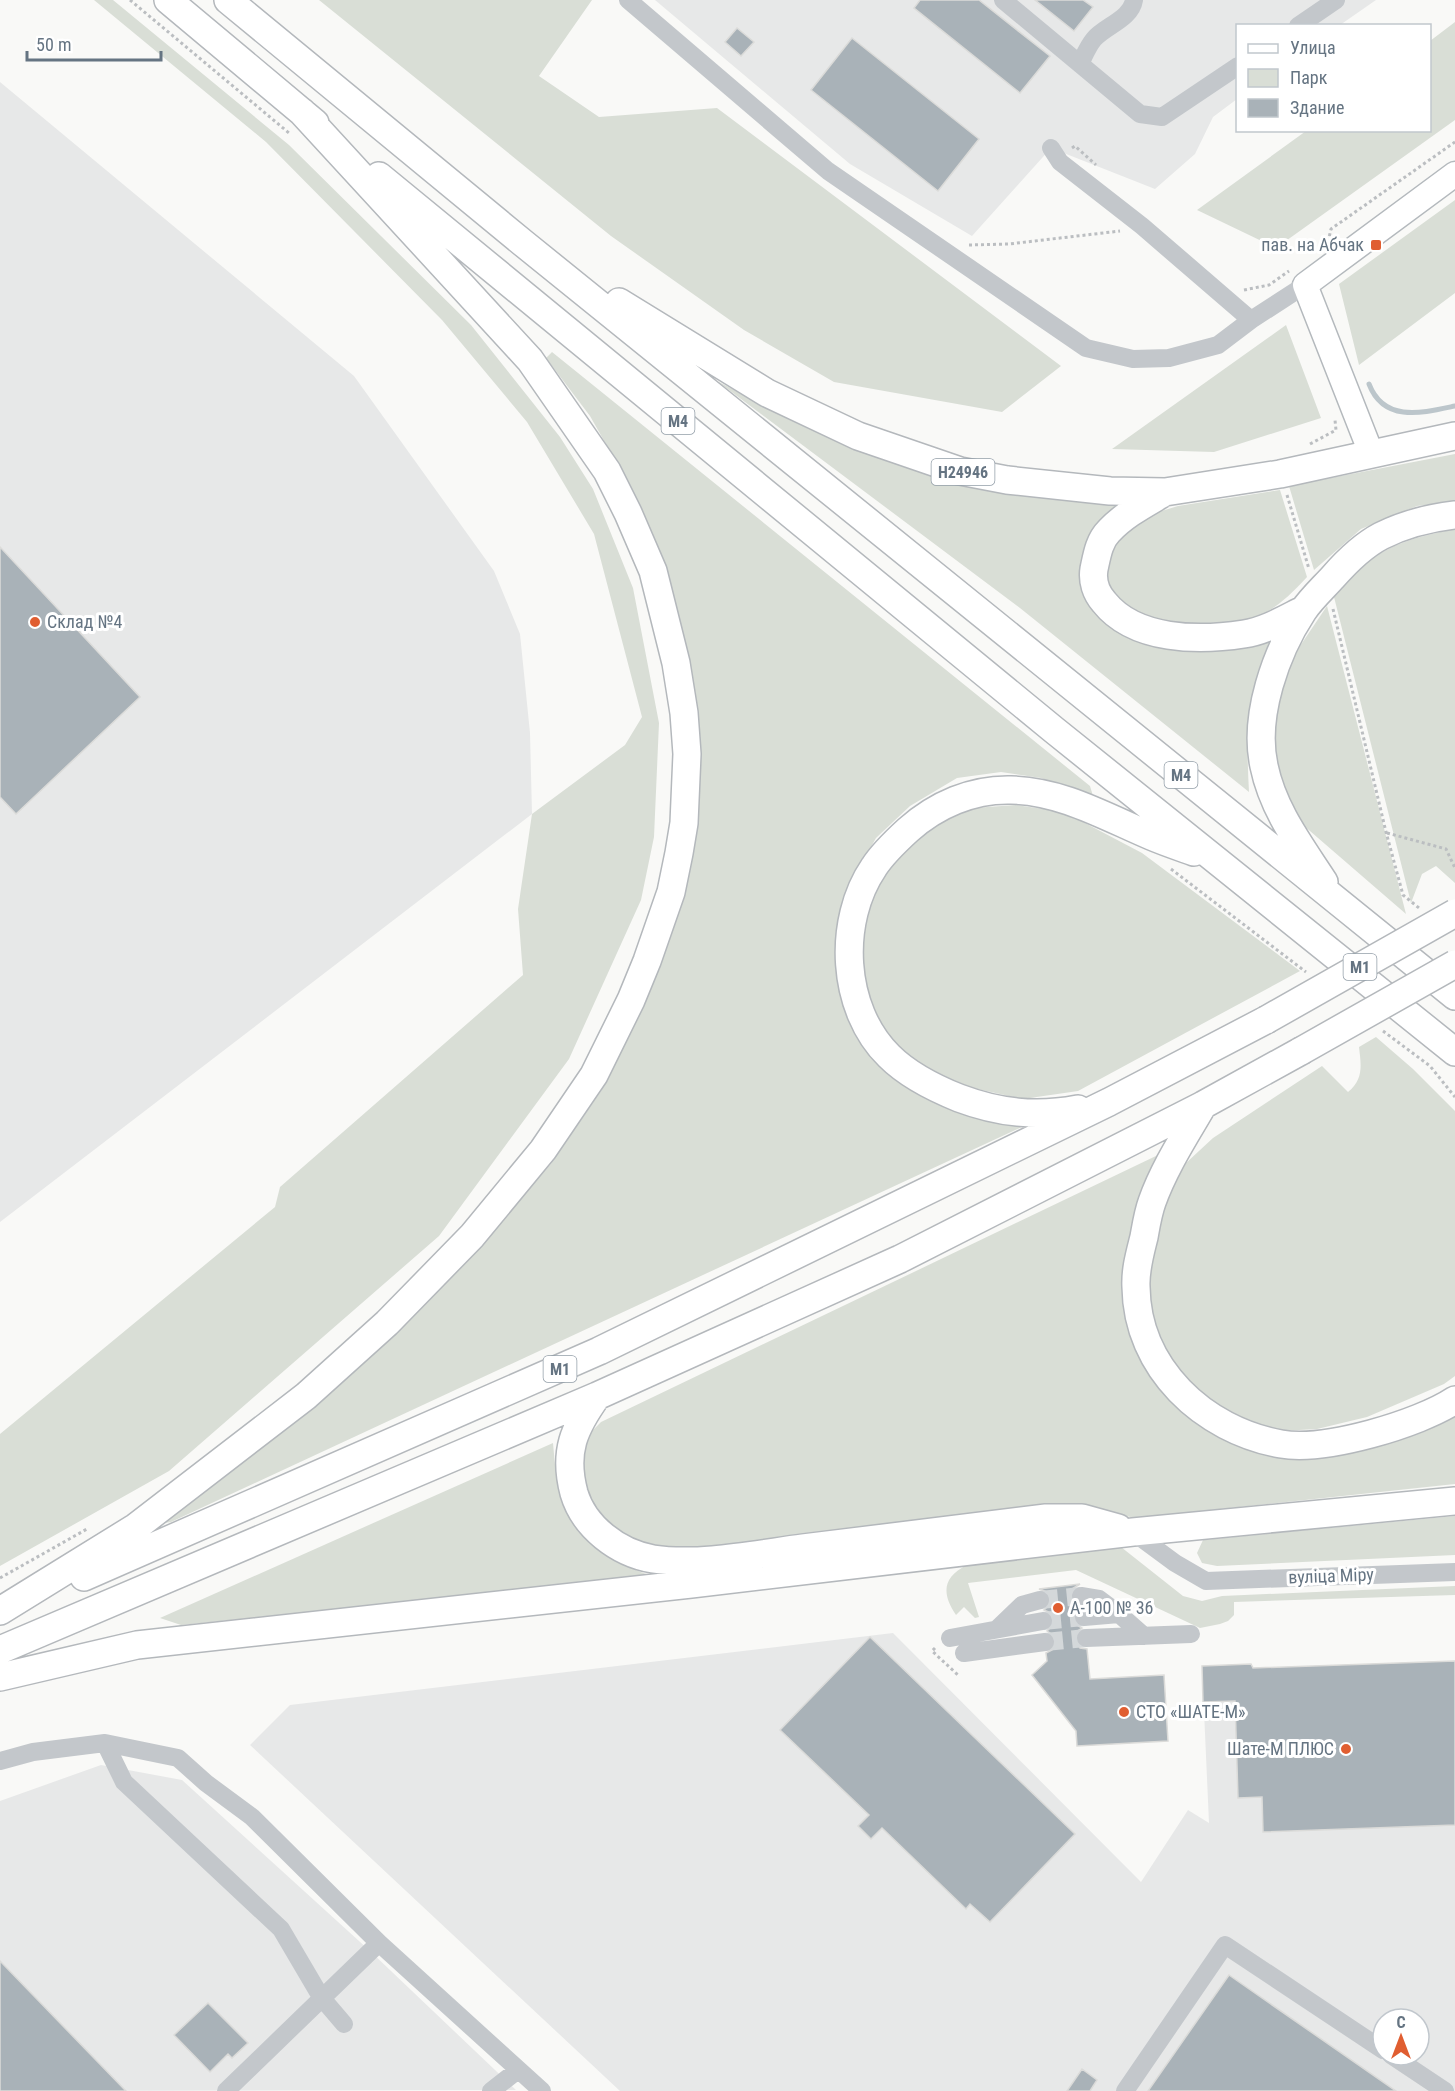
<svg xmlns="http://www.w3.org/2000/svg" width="1455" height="2091" font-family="'Roboto Condensed',sans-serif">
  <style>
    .built { fill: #e7e8e8; fill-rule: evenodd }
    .green { fill: #d9ded6 }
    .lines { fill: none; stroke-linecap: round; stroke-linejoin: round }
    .stream { stroke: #bcc6cb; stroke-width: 5 }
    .building { fill: #a9b2b8; stroke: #dbdbd9; stroke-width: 1.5 }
    .minor-tunnel { stroke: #d4d8da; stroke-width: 18; stroke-dasharray: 18 9; stroke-linecap: butt }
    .major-casing { stroke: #b4b9bd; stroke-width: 27 }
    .highway-casing { stroke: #b4b8bc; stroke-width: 30 }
    .path { stroke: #bbbec1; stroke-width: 3; stroke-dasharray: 3 3; stroke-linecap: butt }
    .minor { stroke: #c3c7cb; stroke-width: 18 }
    .major { stroke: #fff; stroke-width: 24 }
    .highway { stroke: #fff; stroke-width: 27 }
    .highway-bridge-casing { stroke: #b4b8bc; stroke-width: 30; stroke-linecap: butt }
    .highway-bridge { stroke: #fff; stroke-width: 27 }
    .poi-dot { fill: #e05e31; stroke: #fff; stroke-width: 2 }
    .labels { text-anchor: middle; stroke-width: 6; stroke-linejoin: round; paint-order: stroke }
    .shield { fill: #fff; stroke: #939ea8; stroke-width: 1.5 }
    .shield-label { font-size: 16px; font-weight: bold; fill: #657482 }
    .poi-label { font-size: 18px; fill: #657482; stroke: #fff; text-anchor: start }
    .street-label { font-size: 18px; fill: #657482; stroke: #fff }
  </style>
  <rect width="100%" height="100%" fill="#f9f9f7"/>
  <!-- built -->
  <path class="built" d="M655,0H1376L1340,25L1238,26L1237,99L1213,117L1195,154L1155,189L1051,148L972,236L850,164Z
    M0,82L354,376L494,571L520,634L530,733L532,814L0,1222Z
    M893,1633L1141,1882L1188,1810L1209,1823L1202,1666L1251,1664L1253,1668L1455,1661V2091H620L250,1745L290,1705ZM1383,2019H1419V2055H1383Z
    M101,1765L182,1780L370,1951L516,2090L0,2091V1801Z"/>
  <!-- green -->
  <path class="green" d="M94,0H113L289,145L471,325L560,437L593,489L633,588L659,723L654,837L641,900L569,1059L439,1236L169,1471L0,1566V1434L275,1207L280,1187L523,975L518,909L532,814L625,745L642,717L594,534L527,422L442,320L266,142Z
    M319,0H592L539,76L599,117L717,108L1061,366L1002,412L834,382L744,330L611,236Z
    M1455,22V120L1276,248L1197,210L1306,131L1430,130V41Z
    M1455,200V293L1359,365L1339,284Z
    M1286,325L1321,418L1214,452L1112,449Z
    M552,352L1090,786L1093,796L1041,778L1001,772L957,778L910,806L876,838L850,885L867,1044L1026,1125L171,1522L152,1525L492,1229L550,1165L601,1091L638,1018L667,947L689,875L697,831L696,695L669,580L636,497L590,416L546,358Z
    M717,381L807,428L890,461L1136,500L1098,528L1091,605L1124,636L1148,644L1283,630C1275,643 1264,657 1259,671C1245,709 1247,752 1249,792L1020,608Z
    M1455,454V501L1417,506L1361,529L1314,570L1289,486Z
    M1280,490L1307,577C1268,620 1242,630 1185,624C1173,623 1159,623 1148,620C1136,616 1117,598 1107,591L1106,559L1125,528L1155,513L1178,506Z
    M1455,529V883L1436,866L1422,874L1411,903L1334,597C1369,551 1399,540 1455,529Z
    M1327,606L1406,914L1303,825L1281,791L1272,754L1274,717L1285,676L1300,646Z
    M1016,805L1064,812L1142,853L1300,971L1078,1091L1023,1099L973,1088L922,1068L887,1036L865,1001L857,953L870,899L895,858L928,828L973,808Z
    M1376,1037L1413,1069L1455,1111V1376L1444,1384L1367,1417L1317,1429L1281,1431L1250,1423L1217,1406L1195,1391L1154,1337L1144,1288L1153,1240L1171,1191L1186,1163L1213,1138L1322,1066L1348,1092C1364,1079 1361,1065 1359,1047Z
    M1158,1155L1142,1198L1134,1342L1284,1458L1324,1457L1355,1451L1455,1414V1484L1135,1518L1084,1507L691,1550L664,1549L645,1544L622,1533L606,1519L595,1505L587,1491L580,1470L588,1435L601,1422Z
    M553,1443L555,1465L565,1498L598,1548L625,1566L654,1577L181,1625L160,1618Z
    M1455,1516V1555L1217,1566L1202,1563L1197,1553L1203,1540Z
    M1109,1545L1121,1547L1183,1596L1202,1601L1222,1596L1455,1586V1595L1234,1602V1615L1228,1621L1220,1624L1200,1628L1076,1570L968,1583L979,1617L975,1618L964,1607L956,1615C941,1593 943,1577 967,1565Z"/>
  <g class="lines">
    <!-- stream -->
    <path class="stream" d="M1369,384C1384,423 1422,413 1455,406"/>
  </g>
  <!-- building -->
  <path class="building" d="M920,0H979L1050,56L1020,93L914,8Z
    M1035,0H1083L1093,7L1074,31Z
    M737,28L754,42L741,56L725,42Z
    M852,38L979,139L938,191L811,90Z
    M0,547L140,697L16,814L0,797Z
    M1080,1584L1072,1589L1070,1599L1073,1604L1079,1607L1074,1612L1073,1619L1075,1624L1082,1628L1076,1632L1075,1639L1080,1648L1087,1649L1090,1679L1164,1675L1168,1741L1077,1746L1076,1731L1032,1675L1047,1661L1046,1653L1052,1650L1056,1641L1053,1635L1047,1631L1053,1625L1054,1618L1051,1613L1044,1610L1051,1603V1596L1047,1592L1039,1589Z
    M870,1637L1075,1834L990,1922L970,1904L966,1909L882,1828L871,1839L858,1826L869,1815L780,1730Z
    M1455,1661V1825L1263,1832L1262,1797L1238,1798L1235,1701L1203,1702L1202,1666L1251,1664L1253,1668Z
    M0,1961L126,2091H0Z
    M1229,1975L1396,2091H1148Z
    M208,2003L248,2043L232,2058L228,2054L210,2072L174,2035Z
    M1082,2069L1097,2080L1090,2091H1067Z"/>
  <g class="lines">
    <!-- minor-tunnel -->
    <path class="minor-tunnel" d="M1040,1600L1081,1596
      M1043,1621L1084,1617
      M1045,1642L1086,1638"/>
    <!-- major casing -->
    <g class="major-casing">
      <path id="major" d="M1371,453L1305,285L1455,174"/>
    </g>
    <!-- highway casing -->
    <g class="highway-casing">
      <path id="highway" d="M168,0L315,123
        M228,0L523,243L1455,996
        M379,176L1054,730L1455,1052
        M619,302L767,393L858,436L960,471L1007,480L1110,491L1165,492L1280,474L1455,436
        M1165,492C1145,504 1125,514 1109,531C1099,541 1097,555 1094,569C1092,581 1096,593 1104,602C1135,641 1199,641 1244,634C1265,631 1285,619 1303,610
        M1324,882C1300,845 1273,810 1264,766C1253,716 1276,652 1303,611C1311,599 1323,588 1333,577C1347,561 1362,546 1381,536C1405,524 1429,518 1455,515
        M1203,1105C1185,1136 1164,1168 1152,1202C1148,1213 1146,1226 1144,1237C1140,1253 1135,1270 1136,1287C1137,1368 1203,1430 1281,1444C1324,1452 1419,1424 1455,1400
        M1078,1109C1036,1117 999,1113 959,1098C934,1088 908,1075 889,1056C841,1009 837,921 874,867C883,853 896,841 908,830C936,805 972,789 1011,790C1062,791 1106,817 1151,836C1165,842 1180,847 1194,852
        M597,1396C574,1428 563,1452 574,1493C584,1527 618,1553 653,1559C699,1566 757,1554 803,1548C884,1538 965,1528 1046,1518H1082L1118,1528
        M84,1577L599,1351L1109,1102L1266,1020
        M0,1611L136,1527L306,1396L387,1323L472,1236L543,1150L594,1075L631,1000L647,961L671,892L679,853L684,823L687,754L684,713L676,663L653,571L628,513L607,471L530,360L302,112
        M0,1650L597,1396L900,1259L1203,1105L1301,1051
        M0,1677L137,1645L691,1584L1133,1532L1455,1501"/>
    </g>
    <!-- path -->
    <path class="path" d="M130,0L289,133
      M1072,148L1075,146L1096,165
      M1328,242L1331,229L1455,142
      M969,245L1009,244L1120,231
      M1244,290L1269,285L1289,271
      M1310,444L1336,430L1335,420
      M1287,495L1309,569
      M1333,609L1386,832L1403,895L1419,908
      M1387,833L1446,849L1455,868
      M1171,869L1306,972
      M1383,1031L1430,1066L1455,1097
      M0,1578L87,1529
      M935,1648L932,1651L958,1675"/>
    <!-- minor -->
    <path class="minor" d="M628,0L828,171L1086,348L1133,359L1169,358L1218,345L1251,320L1305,285
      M1003,0L1140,114L1162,117L1238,66
      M1298,26L1336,0
      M1080,64C1084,56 1088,46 1094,39C1105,26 1131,19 1134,0
      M1051,148L1060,162L1142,226L1251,320
      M1133,1532L1175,1563L1206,1581L1455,1572
      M1081,1596L1099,1599L1119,1614
      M1084,1617L1119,1614L1144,1636
      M997,1629L1022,1605L1040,1600
      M950,1638L1043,1621
      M1086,1638L1191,1634
      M964,1653L1045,1642
      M105,1743L124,1782L281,1929L321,1997L344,2024
      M0,1761L33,1752L105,1743L178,1758L206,1783L252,1817L379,1943
      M1391,2055L1445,2091
      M226,2091L379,1943L542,2091
      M491,2091L518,2070
      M1125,2091L1225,1945L1383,2050"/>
    <!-- major -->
    <use href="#major" class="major"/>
    <!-- highway -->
    <use href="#highway" class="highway"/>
    <!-- highway-bridge casing -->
    <g class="highway-bridge-casing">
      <path id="highway-bridge" d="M1266,1020L1455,913
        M1301,1051L1455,964"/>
    </g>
    <!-- highway-bridge -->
    <use href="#highway-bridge" class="highway-bridge"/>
  </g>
  <!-- markers -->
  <g class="poi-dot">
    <rect x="1370" y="239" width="12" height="12" rx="3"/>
    <circle cx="35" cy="622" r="6"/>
    <circle cx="1058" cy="1608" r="6"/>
    <circle cx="1124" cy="1712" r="6"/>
    <circle cx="1346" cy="1749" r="6"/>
  </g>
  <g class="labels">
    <!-- shield labels -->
    <g class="shield">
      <rect x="661.5" y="408" width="33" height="26" rx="4.5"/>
      <rect x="931.5" y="459" width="63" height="26" rx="4.5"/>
      <rect x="1164.5" y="762" width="33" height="26" rx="4.5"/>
      <rect x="1343.5" y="954" width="33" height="26" rx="4.5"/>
      <rect x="543.5" y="1356" width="33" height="26" rx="4.5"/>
    </g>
    <g class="shield-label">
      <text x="678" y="427">М4</text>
      <text x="963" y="478">Н24946</text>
      <text x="1181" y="781">М4</text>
      <text x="1360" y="973">М1</text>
      <text x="560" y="1375">М1</text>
    </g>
    <!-- poi labels -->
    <g class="poi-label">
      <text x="1364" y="251" text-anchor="end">пав. на Абчак</text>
      <text x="47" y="628">Склад №4</text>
      <text x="1070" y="1614">А-100 № 36</text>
      <text x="1136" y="1718">СТО «ШАТЕ-М»</text>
      <text x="1334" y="1755" text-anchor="end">Шате-М ПЛЮС</text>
    </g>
    <!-- street labels -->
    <g class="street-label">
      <text transform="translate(1331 1576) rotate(-2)" y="6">вуліца Міру</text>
    </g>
  </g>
  <!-- legend -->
  <rect x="1236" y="24" width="195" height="108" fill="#ffffff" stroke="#c1c7cd" stroke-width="1.5"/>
  <rect x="1248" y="44" width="30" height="9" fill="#ffffff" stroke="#c1c7cd" stroke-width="1.5"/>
  <text x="1290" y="54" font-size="18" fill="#657482">Улица</text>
  <rect x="1248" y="69" width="30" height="18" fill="#d9ded6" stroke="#c1c7cd" stroke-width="1.5"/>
  <text x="1290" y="84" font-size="18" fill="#657482">Парк</text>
  <rect x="1248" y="99" width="30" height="18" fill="#a9b2b8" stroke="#c1c7cd" stroke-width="1.5"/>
  <text x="1290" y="114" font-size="18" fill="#657482">Здание</text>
  <!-- north arrow -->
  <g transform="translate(1401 2037)"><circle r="28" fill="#ffffff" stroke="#c1c7cd" stroke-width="1.5"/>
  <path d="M0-4.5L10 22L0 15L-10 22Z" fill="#e05e31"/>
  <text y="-9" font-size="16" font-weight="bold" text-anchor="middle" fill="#657482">С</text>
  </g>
  <!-- scale -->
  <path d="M27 51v9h134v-9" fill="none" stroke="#657482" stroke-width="3"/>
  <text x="36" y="51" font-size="18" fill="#657482" stroke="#ffffff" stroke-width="4.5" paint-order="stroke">50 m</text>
</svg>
